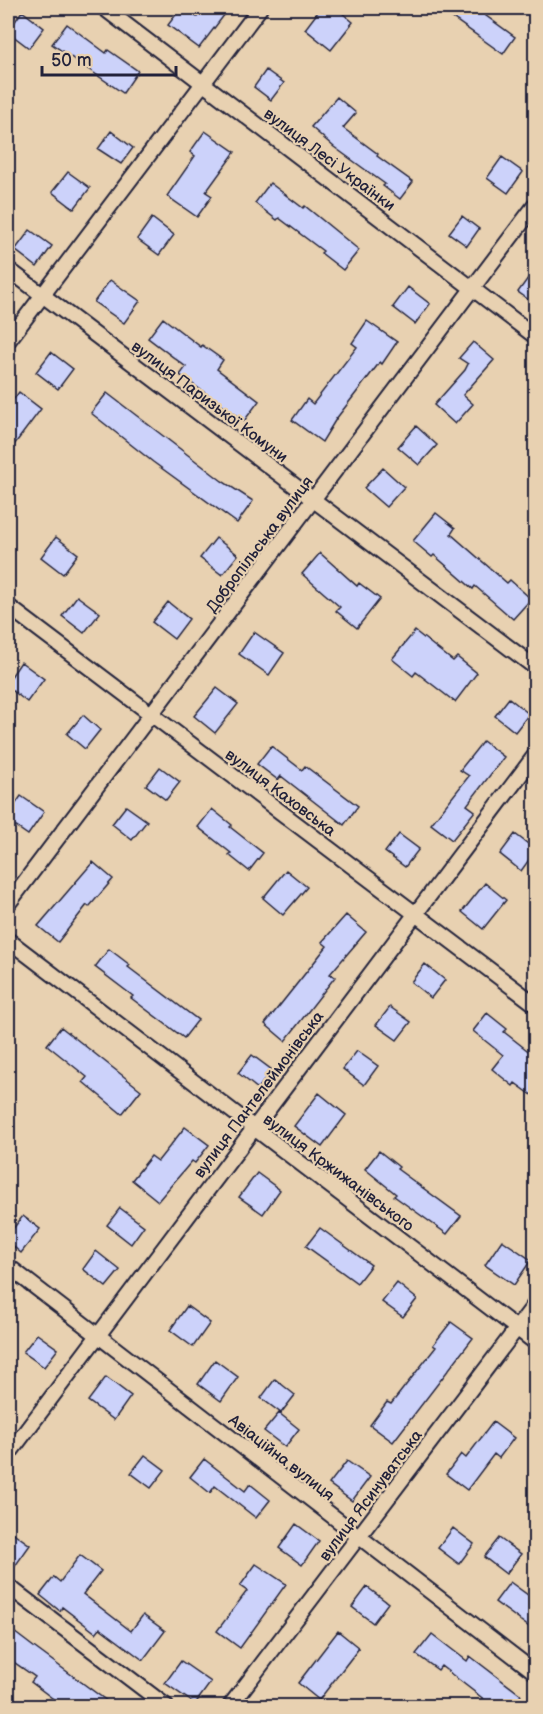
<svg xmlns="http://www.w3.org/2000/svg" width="543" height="1714" font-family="'Balsamiq Sans',sans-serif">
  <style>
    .building { fill: #ccd2fa; stroke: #22223b; stroke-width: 1.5 }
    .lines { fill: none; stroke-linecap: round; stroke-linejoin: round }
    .street-casing { stroke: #22223b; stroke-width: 18 }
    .street { stroke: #e8d1b1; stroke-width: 14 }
    .labels { text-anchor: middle; stroke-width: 4.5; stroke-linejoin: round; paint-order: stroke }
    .street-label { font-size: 16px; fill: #22223b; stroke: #e8d1b1 }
  </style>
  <rect width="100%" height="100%" fill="#e8d1b1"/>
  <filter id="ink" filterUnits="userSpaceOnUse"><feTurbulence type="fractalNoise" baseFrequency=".0167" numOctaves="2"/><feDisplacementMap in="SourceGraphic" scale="12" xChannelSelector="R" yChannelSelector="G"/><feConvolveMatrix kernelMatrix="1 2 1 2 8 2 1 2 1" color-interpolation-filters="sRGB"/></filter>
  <g filter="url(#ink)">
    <!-- building -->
    <path class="building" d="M181,8H184L197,17L204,8H216L225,14L199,48L168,25Z
      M321,8H336L353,22L331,50L305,29Z
      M457,8H475L515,37L503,54L450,16Z
      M22,11L44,28L29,48L8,32Z
      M67,24L106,53L108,50L138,71L123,93L52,44Z
      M266,70L284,83L271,100L254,87Z
      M337,97L356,113L343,128L378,154L377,156L413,182L400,199L383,186L385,184L334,147L311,127Z
      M111,131L133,148L121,164L98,149Z
      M205,131L235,152L206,192L212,196L197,217L167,196L195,156L190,152Z
      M502,157L523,172L508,193L487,178Z
      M68,172L90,188L74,209L52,192Z
      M270,183L303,208L305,206L359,250L343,270L321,253L323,251L279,218L277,220L255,203Z
      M462,216L479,229L467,246L449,233Z
      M152,218L174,235L159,255L137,239Z
      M30,230L52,246L37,267L15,250Z
      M536,267V305L518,292Z
      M110,280L140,301L124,323L94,302Z
      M408,287L430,304L415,324L393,307Z
      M163,318L201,347L202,345L223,360L217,369L259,401L244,421L180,375L186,367L148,338Z
      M367,321L397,342L382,364L380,362L336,419L322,442L292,420L307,399L313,404L357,347L352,343Z
      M473,342L494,360L463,395L473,404L455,424L434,405L465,370L468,364L459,358Z
      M51,352L73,369L58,389L36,372Z
      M19,392L41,409L8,453V407Z
      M107,393L222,481L253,501L237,523L153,462L91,413Z
      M416,426L437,445L419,465L398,447Z
      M383,468L404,487L386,507L364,488Z
      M436,513L455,528L451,534L507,583L510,580L531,599L513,619L475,586L473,589L434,555L432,557L413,541Z
      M56,537L78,554L63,574L41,557Z
      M216,538L238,555L222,575L200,558Z
      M320,553L357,586L359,583L380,599L357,628L336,611L340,607L302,574Z
      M77,596L100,613L84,633L62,616Z
      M168,602L189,619L174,639L152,622Z
      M415,631L453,661L457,657L477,673L455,702L416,672L413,676L392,659Z
      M254,632L284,653L269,675L239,654Z
      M21,662L44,679L27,702L8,687V681Z
      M217,688L238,704L215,733L194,716Z
      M509,698L529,714L515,732L495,716Z
      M83,715L100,730L85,749L67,734Z
      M483,741L504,757L467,805L475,811L452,840L431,824L469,776L460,770Z
      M271,746L302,770L305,766L358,806L344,825L281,776L278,780L257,764Z
      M160,767L180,782L166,800L146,785Z
      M21,796L44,812L28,835L8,821V815Z
      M126,806L147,821L132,840L112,824Z
      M212,809L232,825L230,827L263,853L249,871L229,855L231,853L198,827Z
      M399,834L419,849L405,867L385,852Z
      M515,834L536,850L521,871L500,854Z
      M93,862L113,879L89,907L87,905L58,942L38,926Z
      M286,870L307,887L283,915L263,898Z
      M485,883L506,900L483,929L462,912Z
      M346,915L366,932L330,974L335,977L285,1041L265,1024L327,946L322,942Z
      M109,949L130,965L128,967L198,1020L184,1038L131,998L133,996L95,967Z
      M425,964L445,980L431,998L411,982Z
      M390,1007L411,1022L397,1040L376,1025Z
      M487,1013L507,1029L504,1032L536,1057V1098L515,1083L513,1086L492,1069L503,1055L473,1031Z
      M61,1027L141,1090L122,1114L83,1082L87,1077L47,1045Z
      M357,1051L378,1066L364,1085L343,1069Z
      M252,1055L272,1070L258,1089L238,1073Z
      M319,1093L346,1115L322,1147L294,1126Z
      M185,1127L209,1145L195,1163L192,1161L158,1201L132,1180L151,1156L158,1161Z
      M379,1151L399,1167L397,1169L461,1216L447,1234L394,1196L396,1194L365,1169Z
      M257,1173L280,1190L263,1214L239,1197Z
      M120,1208L144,1226L131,1244L107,1225Z
      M23,1216L40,1229L21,1253L8,1242V1235Z
      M320,1228L371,1265L357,1283L306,1246Z
      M502,1240L531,1260L514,1285L485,1265Z
      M96,1251L120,1270L106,1287L83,1269Z
      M397,1283L417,1299L403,1317L382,1302Z
      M187,1306L210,1323L193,1347L170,1330Z
      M451,1322L473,1338L393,1442L370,1425L387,1402L391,1404L436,1347L433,1345Z
      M37,1334L58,1349L44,1367L23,1352Z
      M215,1360L238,1377L221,1401L198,1384Z
      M106,1377L131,1396L114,1420L88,1401Z
      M275,1379L295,1395L281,1413L261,1398Z
      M279,1413L299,1429L285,1447L264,1431Z
      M493,1422L514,1438L499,1458L494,1454L467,1490L446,1474L461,1454L466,1458Z
      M145,1455L165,1470L151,1488L131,1473Z
      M204,1459L245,1491L250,1484L270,1500L256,1518L215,1486L210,1493L190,1477Z
      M347,1461L370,1477L352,1501L329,1484Z
      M296,1524L319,1541L302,1565L279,1548Z
      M453,1528L474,1544L459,1564L438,1548Z
      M8,1529L30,1545L8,1576Z
      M499,1538L521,1554L506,1574L484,1557Z
      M80,1555L101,1571L83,1594L131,1631L143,1615L165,1631L143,1660L100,1628L96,1633L62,1607L60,1611L40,1595L54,1577L60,1582Z
      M256,1564L286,1584L240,1648L217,1631L247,1591L240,1586Z
      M510,1582L536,1601V1632L495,1602Z
      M367,1587L388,1603L373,1623L352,1607Z
      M338,1631L359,1648L319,1700L298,1683Z
      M14,1632L35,1648L115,1707H64L56,1701L31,1682L35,1677L8,1658V1641Z
      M432,1634L467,1661L470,1656L521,1695L513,1707H494L441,1666L438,1670L416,1654Z
      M181,1661L211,1682L195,1704L165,1683Z"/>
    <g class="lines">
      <!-- street casing -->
      <g class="street-casing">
        <path id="street" d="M104,8L536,337
          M533,8L536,9
          M8,269L536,668
          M8,341L260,8
          M8,606L536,1005
          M8,904L536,204
          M8,940L536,1343
          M8,1266L536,1673
          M8,1455L536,754
          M8,1586L166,1706
          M230,1706L536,1303"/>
      </g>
      <!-- street -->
      <use href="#street" class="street"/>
    </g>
  </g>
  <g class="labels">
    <!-- street labels -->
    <g class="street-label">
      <text transform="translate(330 159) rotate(37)" y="6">вулиця Лесі Українки</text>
      <text transform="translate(210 401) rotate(37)" y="6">вулиця Паризької Комуни</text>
      <text transform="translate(259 544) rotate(-53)" y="6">Добропільська вулиця</text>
      <text transform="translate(281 792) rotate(37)" y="6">вулиця Каховська</text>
      <text transform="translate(258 1094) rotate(-53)" y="6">вулиця Пантелеймонівська</text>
      <text transform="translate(339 1172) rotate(37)" y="6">вулиця Кржижанівського</text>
      <text transform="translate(282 1457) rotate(38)" y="6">Авіаційна вулиця</text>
      <text transform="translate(370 1495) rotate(-53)" y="6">вулиця Ясинуватська</text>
    </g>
  </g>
  <!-- margin -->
  <rect width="543" height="1714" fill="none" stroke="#e8d1b1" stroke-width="30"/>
  <rect x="15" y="15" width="513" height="1684" fill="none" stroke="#22223b" stroke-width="2" filter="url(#ink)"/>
  <!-- scale -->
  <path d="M42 66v9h134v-9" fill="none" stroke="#22223b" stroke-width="3"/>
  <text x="51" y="66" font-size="18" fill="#22223b" stroke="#e8d1b1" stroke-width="4.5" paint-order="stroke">50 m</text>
</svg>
